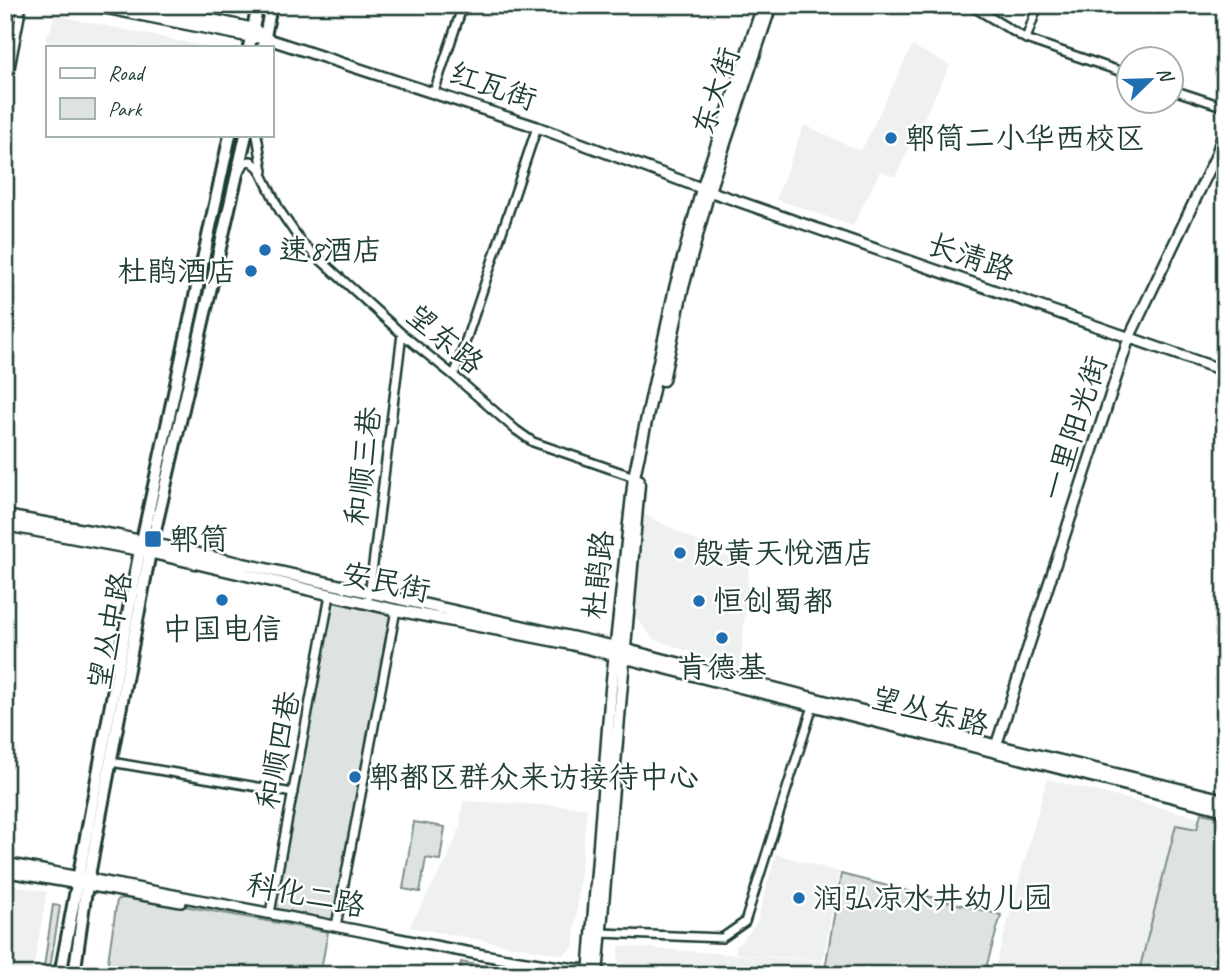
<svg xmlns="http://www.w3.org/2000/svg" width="1230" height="980" font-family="Caveat,'LXGW WenKai TC',sans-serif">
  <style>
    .built { fill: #eef1f0 }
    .green { fill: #dee3e2; stroke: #7e908b; stroke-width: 2 }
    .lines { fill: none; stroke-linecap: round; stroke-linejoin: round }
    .minor-casing { stroke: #1f3d34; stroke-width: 12 }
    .tertiary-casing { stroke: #1f3d34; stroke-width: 14 }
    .secondary-casing { stroke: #1f3d34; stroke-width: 15 }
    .primary-casing { stroke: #1f3d34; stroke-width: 16 }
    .minor { stroke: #fff; stroke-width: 7 }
    .tertiary { stroke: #fff; stroke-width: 9 }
    .secondary { stroke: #fff; stroke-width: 10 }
    .primary { stroke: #fff; stroke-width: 10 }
    .poi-dot { fill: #1f6fb2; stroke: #fff; stroke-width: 2.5 }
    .labels { text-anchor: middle; stroke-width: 5; stroke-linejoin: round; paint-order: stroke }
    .street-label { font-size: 30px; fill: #1f3d34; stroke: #fff }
    .poi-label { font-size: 30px; fill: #1f3d34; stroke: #fff; text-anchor: start }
  </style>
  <rect width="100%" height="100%" fill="#fff"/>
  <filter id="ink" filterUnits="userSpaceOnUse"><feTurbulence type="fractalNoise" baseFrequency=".0143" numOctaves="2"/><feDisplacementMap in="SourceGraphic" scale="14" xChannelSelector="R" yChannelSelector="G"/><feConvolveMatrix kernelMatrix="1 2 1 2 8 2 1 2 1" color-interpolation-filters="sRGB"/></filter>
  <g filter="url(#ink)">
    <!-- built -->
    <path class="built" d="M54,15L209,47H48L45,37L51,29Z
      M912,46L950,65L895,177L880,171L853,226L776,199L804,125L861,151Z
      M644,514L749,568L740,669L653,639L634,615Z
      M1047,779L1225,824V975H993Z
      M463,801L587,807L573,948L563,955L409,927L447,860L460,827Z
      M776,854L839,872L823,960L736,954V945L741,942L756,924Z
      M5,884L47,892L32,975H5Z
      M619,946L822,961L821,975H617Z"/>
    <!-- green -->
    <path class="green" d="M331,599L393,612L334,923L272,911Z
      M1201,813L1225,818V975H1138L1176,825L1197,829Z
      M414,822L445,827L440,860L426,858L420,892L403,889Z
      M841,874L1001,915L984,975H824Z
      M129,896L328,932L320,975H106L117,900Z
      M53,905L60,906L50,968L44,967Z
      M461,962L516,972V975H459Z"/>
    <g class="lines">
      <!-- minor casing -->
      <g class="minor-casing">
        <path id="minor" d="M970,5L1026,39L1128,74
          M1026,39L1038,5
          M1170,89L1225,107
          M434,92L463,5
          M5,94L22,5
          M257,135L263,171
          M240,171L245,162L251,161L259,168L280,211L302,243L402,334L453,375L516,430L533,442L640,479
          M453,375L456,370L537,127
          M369,596L402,334
          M111,762L293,793
          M270,913L330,595
          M336,926L396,610
          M602,933L722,938L745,922L813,706"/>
      </g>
      <!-- tertiary casing -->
      <g class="tertiary-casing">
        <path id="tertiary" d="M265,38L537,127L709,191L1225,371
          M995,749L1129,338L1216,156L1225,128
          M5,863C120,884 235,907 350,929C431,945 513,963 596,971
          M81,884L181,902"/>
      </g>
      <!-- secondary casing -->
      <g class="secondary-casing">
        <path id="secondary" d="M92,5L252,37L265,38
          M142,5L254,29L259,33
          M663,380L682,291L709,191L771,5
          M5,516L118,536L615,647L994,745L1225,800
          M5,525L140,550L396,610L571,644L1225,810
          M5,871L76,883
          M589,975L611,689L634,477L675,288L702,189L763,5
          M597,975L639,484"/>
      </g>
      <!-- primary casing -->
      <g class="primary-casing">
        <path id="primary" d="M249,47L258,5
          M263,47L271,5
          M60,975L140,550L230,135
          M74,975L85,897L150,552L246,135"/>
      </g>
      <!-- minor -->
      <use href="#minor" class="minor"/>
      <!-- tertiary -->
      <use href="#tertiary" class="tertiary"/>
      <!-- secondary -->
      <use href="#secondary" class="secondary"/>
      <!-- primary -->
      <use href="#primary" class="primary"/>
    </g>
  </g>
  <!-- markers -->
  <g class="poi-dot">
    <circle cx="891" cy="138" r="7"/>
    <circle cx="265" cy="250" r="7"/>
    <circle cx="251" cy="271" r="7"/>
    <rect x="144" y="530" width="18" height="18" rx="3.5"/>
    <circle cx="680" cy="553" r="7"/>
    <circle cx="222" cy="600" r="7"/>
    <circle cx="699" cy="601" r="7"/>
    <circle cx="722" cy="638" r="7"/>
    <circle cx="355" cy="777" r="7"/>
    <circle cx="799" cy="898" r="7"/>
  </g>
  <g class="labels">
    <!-- street labels -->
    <g class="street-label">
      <text transform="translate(493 86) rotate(19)" y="10">红瓦街</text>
      <text transform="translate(716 91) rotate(-72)" y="10">东大街</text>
      <text transform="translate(971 257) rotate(19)" y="10">长清路</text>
      <text transform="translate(445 339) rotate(40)" y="10">望东路</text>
      <text transform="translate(1074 428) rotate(-72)" y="10">一里阳光街</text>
      <text transform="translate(363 466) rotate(-83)" y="10">和顺三巷</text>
      <text transform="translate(598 575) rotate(-84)" y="10">杜鹃路</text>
      <text transform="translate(386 582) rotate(12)" y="10">安民街</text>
      <text transform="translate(110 631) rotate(-79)" y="10">望丛中路</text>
      <text transform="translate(930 711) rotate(14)" y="10">望丛东路</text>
      <text transform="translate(278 750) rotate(-79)" y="10">和顺四巷</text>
      <text transform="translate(306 895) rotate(11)" y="10">科化二路</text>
    </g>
    <!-- poi labels -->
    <g class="poi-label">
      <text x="905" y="148">郫筒二小华西校区</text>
      <text x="279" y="260">速8酒店</text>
      <text x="237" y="281" text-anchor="end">杜鹃酒店</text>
      <text x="169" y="549">郫筒</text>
      <text x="694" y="563">殷黄天悦酒店</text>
      <text x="713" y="611">恒创蜀都</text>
      <text x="222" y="639" text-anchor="middle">中国电信</text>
      <text x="722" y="677" text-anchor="middle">肯德基</text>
      <text x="369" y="787">郫都区群众来访接待中心</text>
      <text x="813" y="908">润弘凉水井幼儿园</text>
    </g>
  </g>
  <!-- margin -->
  <rect width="1230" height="980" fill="none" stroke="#fff" stroke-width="28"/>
  <rect x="14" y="14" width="1202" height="952" fill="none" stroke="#1f3d34" stroke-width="2.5" filter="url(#ink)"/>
  <!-- legend -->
  <rect x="46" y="46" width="228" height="91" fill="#ffffff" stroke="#a5b1ae" stroke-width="2"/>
  <rect x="60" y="68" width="35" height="10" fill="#ffffff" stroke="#a5b1ae" stroke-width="2"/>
  <text x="108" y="80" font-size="21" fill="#1f3d34">Road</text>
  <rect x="60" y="98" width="35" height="21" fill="#dee3e2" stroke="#a5b1ae" stroke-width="2"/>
  <text x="108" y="116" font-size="21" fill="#1f3d34">Park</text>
  <!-- north arrow -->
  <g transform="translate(1150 80) rotate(67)"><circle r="33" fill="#ffffff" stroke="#a5b1ae" stroke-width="2"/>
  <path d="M0-5L12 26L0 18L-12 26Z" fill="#1f6fb2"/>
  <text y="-10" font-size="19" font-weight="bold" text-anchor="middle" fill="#1f3d34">N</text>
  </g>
</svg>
